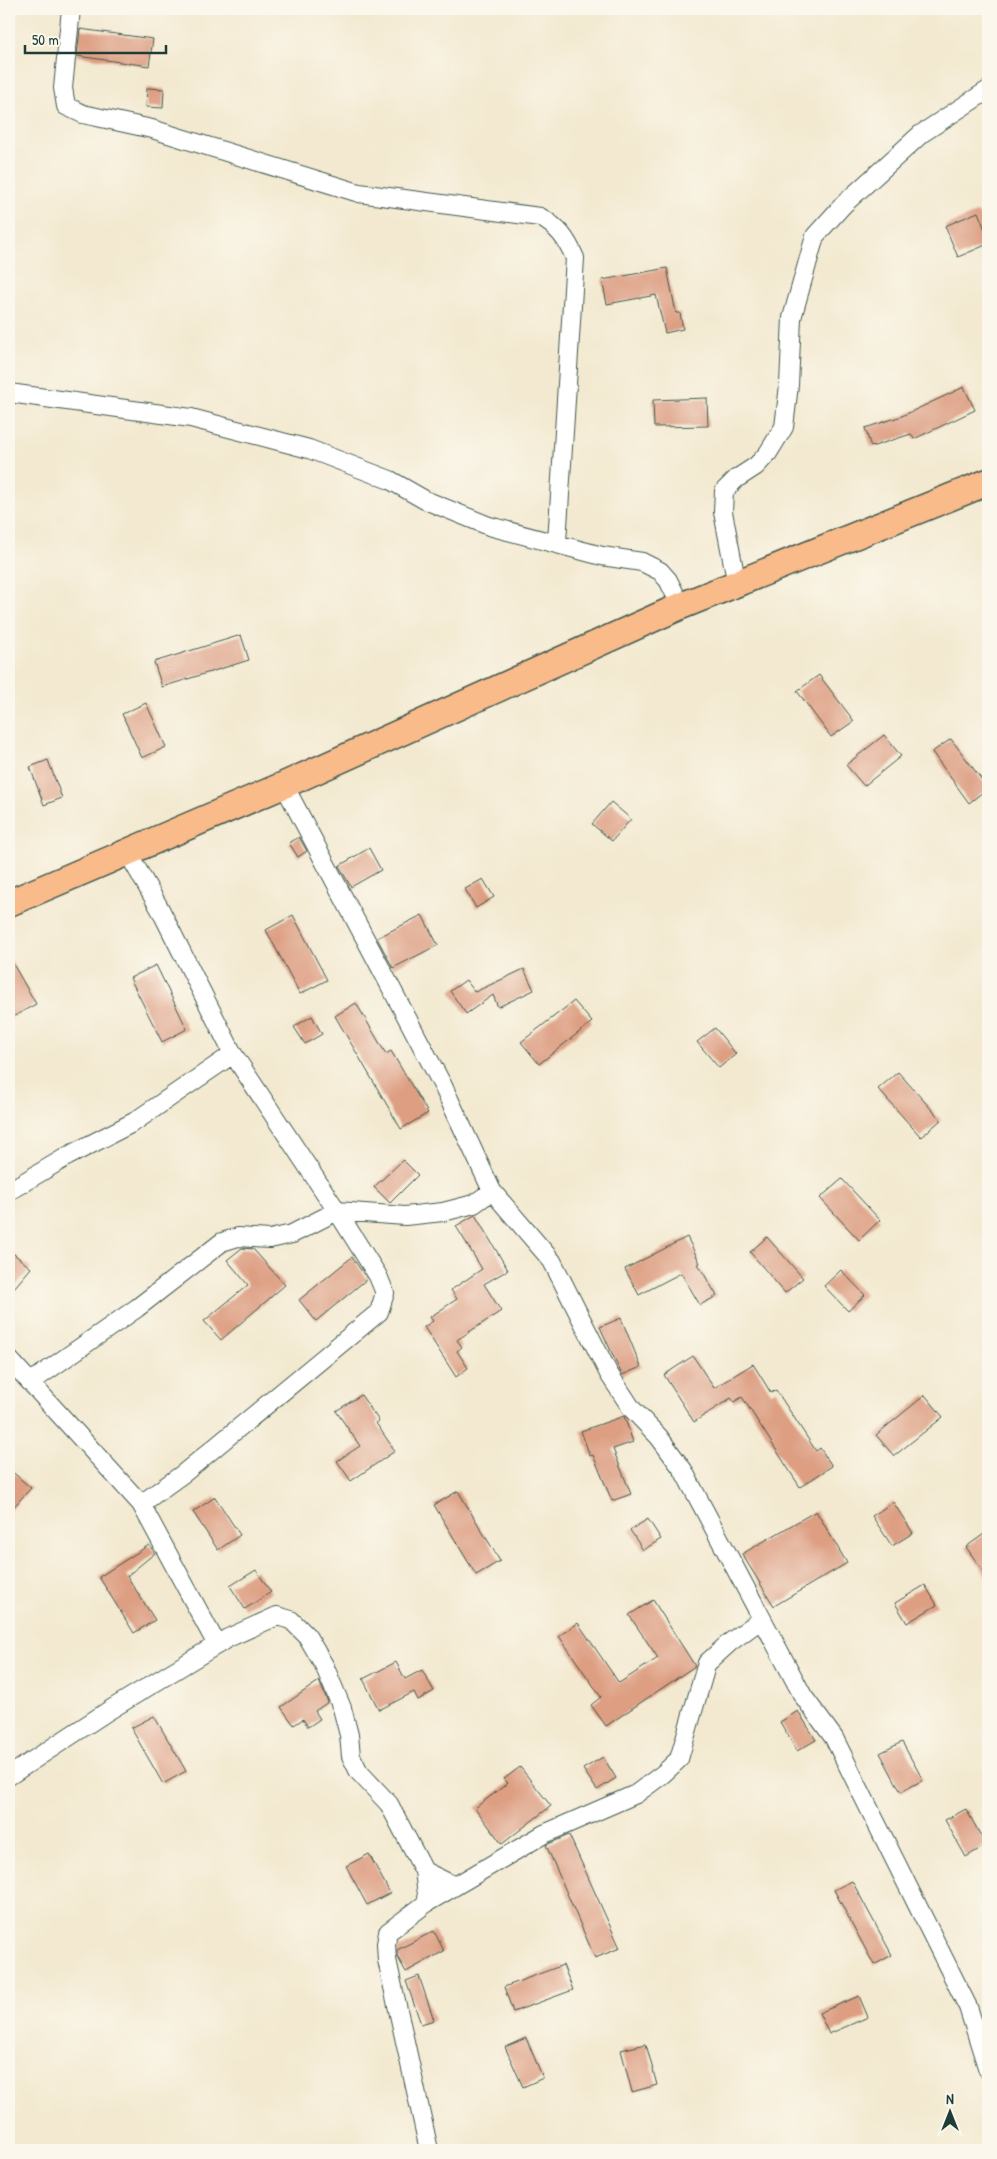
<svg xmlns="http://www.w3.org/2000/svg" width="997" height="2159" font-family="'Patrick Hand',sans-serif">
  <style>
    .building { fill: #dd9e82 }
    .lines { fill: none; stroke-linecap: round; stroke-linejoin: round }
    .street-casing { stroke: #3f574b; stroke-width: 20 }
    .primary-casing { stroke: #3f574b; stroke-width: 29 }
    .street { stroke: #fff; stroke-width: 18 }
    .primary { stroke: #fabb8b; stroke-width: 26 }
  </style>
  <rect width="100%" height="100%" fill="#fbf7ec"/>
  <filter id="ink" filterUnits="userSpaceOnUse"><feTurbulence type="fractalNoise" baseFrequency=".02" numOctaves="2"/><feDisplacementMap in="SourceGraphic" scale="10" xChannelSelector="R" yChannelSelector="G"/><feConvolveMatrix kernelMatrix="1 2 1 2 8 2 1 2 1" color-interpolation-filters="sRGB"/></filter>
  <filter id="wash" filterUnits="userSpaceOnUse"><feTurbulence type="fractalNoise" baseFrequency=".0096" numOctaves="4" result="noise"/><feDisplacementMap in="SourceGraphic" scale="20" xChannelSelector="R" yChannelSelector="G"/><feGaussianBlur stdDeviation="1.12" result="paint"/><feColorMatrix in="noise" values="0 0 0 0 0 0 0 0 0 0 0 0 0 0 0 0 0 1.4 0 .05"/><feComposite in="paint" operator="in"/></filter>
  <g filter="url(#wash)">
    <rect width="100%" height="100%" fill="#f3e9d0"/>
    <g id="blocks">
      <!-- building -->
      <path class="building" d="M80,29L153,39L149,66L77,56Z
        M147,88L164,89L163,108L146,107Z
        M978,212L988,237V244L958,257L945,226Z
        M667,268L676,313H680L683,329L665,333L656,295L607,304L602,280Z
        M964,387L975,410L914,439L911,434L871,447L865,428L902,416Z
        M707,398L708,426L654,427L653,400Z
        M241,635L249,660L162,687L154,662Z
        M819,675L854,721L831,737L797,691Z
        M146,703L166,747L142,758L122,714Z
        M884,735L901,756L864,786L846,765Z
        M951,739L988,788L969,803L932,752Z
        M48,760L62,798L44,805L30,767Z
        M611,802L631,819L612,841L592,824Z
        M299,837L307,851L298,857L289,843Z
        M369,848L381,870L351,887L339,866Z
        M483,879L494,897L476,908L465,889Z
        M293,915L327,980L300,994L266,930Z
        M422,915L438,945L393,968L377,938Z
        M9,957L36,1004L9,1019Z
        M156,965L187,1029L162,1042L130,978Z
        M524,969L534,990L498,1007L493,995L466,1014L450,991L466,980L475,992Z
        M574,1001L592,1022L539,1064L521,1042Z
        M356,1003L386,1054L391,1051L428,1113L401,1129L335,1016Z
        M312,1016L322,1034L305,1044L294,1027Z
        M715,1028L736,1054L719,1068L697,1042Z
        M898,1072L941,1120L921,1137L878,1089Z
        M403,1160L418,1175L390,1203L374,1187Z
        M842,1179L880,1220L859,1240L820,1198Z
        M475,1215L508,1270L484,1284L501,1311L457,1340L462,1347L457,1351L468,1368L456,1377L424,1327L433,1321L430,1317L457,1299L451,1290L482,1269L456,1226Z
        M687,1237L700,1263L698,1264L717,1296L700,1305L681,1273L639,1295L625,1269Z
        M767,1237L803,1278L785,1293L750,1252Z
        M242,1248L253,1249L285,1285L221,1340L204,1321L248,1285L227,1260Z
        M9,1250L31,1268L9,1294Z
        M352,1257L367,1279L316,1321L299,1300Z
        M841,1270L865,1295L848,1311L824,1286Z
        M621,1318L641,1367L622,1375L600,1327Z
        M693,1356L714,1388L753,1364L771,1393L776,1390L816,1451L820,1448L832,1466L800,1487L742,1397L734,1402L731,1398L694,1422L664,1375Z
        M361,1395L379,1421L376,1423L395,1451L351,1481L337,1461L360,1446L336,1411Z
        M925,1395L943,1417L894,1456L876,1435Z
        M624,1416L633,1442L613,1449L631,1494L612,1501L593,1455L590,1456L581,1431Z
        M9,1469L31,1488L9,1512Z
        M458,1491L500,1561L476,1575L434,1505Z
        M215,1497L240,1535L218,1550L193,1512Z
        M893,1502L913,1533L892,1546L872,1516Z
        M816,1511L847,1563L774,1606L742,1554Z
        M648,1519L661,1539L643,1550L630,1530Z
        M988,1531V1578L966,1547Z
        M149,1545L155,1553L127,1576L155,1620L134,1633L99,1577Z
        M256,1570L271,1592L245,1609L230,1586Z
        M925,1585L937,1605L907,1623L895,1603Z
        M653,1600L695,1666L606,1726L591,1705L601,1697L559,1636L578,1623L619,1683L658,1658L629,1615Z
        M396,1662L405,1679L422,1670L434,1691L418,1700L414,1692L379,1710L363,1679Z
        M319,1681L328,1702L315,1711L320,1719L308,1727L303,1719L294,1725L281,1707Z
        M798,1711L816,1740L797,1751L780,1722Z
        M154,1716L186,1771L163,1784L131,1728Z
        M902,1742L923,1780L901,1792L880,1753Z
        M603,1757L616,1778L597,1790L583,1769Z
        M520,1767L551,1806L502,1844L475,1808L508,1783L504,1779Z
        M966,1809L986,1845L966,1857L945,1820Z
        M569,1835L620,1948L595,1958L546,1845Z
        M369,1854L390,1893L367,1905L346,1866Z
        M852,1881L892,1955L874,1965L834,1890Z
        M434,1931L444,1951L406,1972L397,1956V1950Z
        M563,1965L573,1990L513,2012L504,1987Z
        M419,1976L434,2020L421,2024L406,1981Z
        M859,1996L868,2017L829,2034L819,2013Z
        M526,2038L543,2078L523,2087L505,2047Z
        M646,2044L657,2085L632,2092L621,2050Z"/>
    </g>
  </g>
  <g filter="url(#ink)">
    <use href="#blocks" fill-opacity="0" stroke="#3f574b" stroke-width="1"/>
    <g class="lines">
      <!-- street casing -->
      <g class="street-casing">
        <path id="street" d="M71,9L63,88L66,106L83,114L152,129L359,193L540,217C558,227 567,239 575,258L557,542
          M9,393L191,418L309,449L390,480L425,500L489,526L602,556L642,562L660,571L668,580L681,606
          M737,585L723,512L724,491L736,479L756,466L768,453L784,427L789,385L792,318L815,236L844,204L921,134L988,90
          M284,785L443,1086L492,1191L552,1261L609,1374L632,1409L659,1437L683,1470L803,1696L834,1738L968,2007L988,2070
          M128,853L160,909L233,1054L337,1211L378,1276L385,1293L379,1312L184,1473L141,1504
          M9,1191L68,1156L134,1122L233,1054
          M9,1359L141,1504L217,1645
          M31,1382L137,1308L222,1242L238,1237L270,1239L292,1234L337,1211L405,1216L443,1212L474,1204L492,1191
          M9,1776L108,1711L228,1638L277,1616L291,1620L307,1636L324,1665L342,1708L349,1735L351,1756L359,1772L389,1804L424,1871L428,1902
          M424,1871L455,1886
          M429,2150L387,1960L386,1944L388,1932L428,1902L544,1834L636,1794L663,1774L679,1759L707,1663L729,1643L762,1619"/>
      </g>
      <!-- primary casing -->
      <g class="primary-casing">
        <path id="primary" d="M9,903L284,785L681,606L988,482"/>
      </g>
      <!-- street -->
      <use href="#street" class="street"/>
      <!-- primary -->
      <use href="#primary" class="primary"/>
    </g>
  </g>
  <!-- margin -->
  <rect width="997" height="2159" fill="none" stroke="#fbf7ec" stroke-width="30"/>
  <!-- north arrow -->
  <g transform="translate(950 2112)" stroke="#fbf7ec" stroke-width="4" paint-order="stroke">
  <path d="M0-4L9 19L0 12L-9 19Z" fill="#1f3d34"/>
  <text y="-8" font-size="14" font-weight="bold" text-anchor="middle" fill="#1f3d34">N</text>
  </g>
  <!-- scale -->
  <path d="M25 45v8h141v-8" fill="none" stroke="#1f3d34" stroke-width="2.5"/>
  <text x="32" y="45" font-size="15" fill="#1f3d34" stroke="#fbf7ec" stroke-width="4" paint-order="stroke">50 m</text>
</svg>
